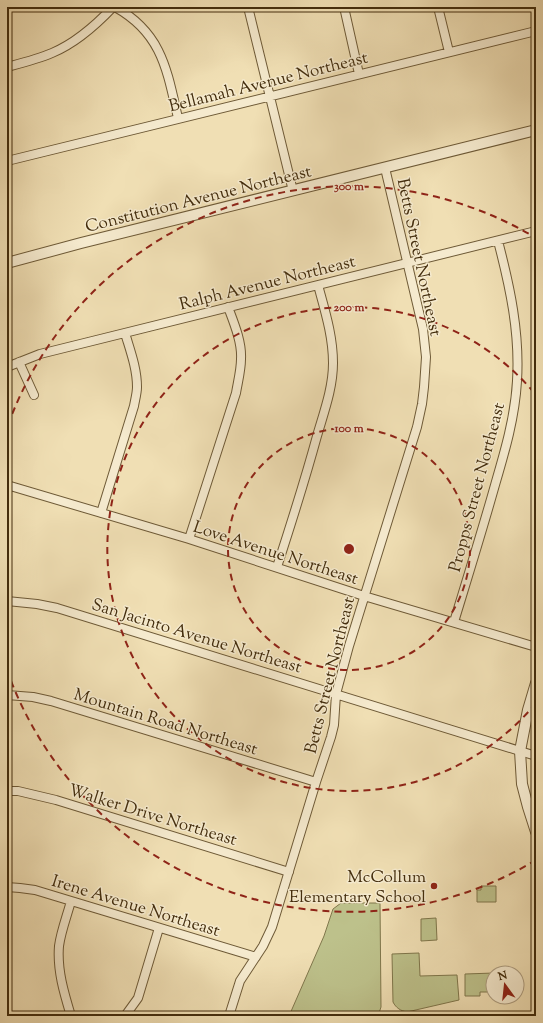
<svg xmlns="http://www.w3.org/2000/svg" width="543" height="1023" font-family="'Sorts Mill Goudy',serif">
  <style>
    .green { fill: #bdc18b; stroke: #80774c }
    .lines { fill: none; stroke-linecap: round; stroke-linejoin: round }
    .minor-casing { stroke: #6e5a37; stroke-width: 10 }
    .tertiary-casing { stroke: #6e5a37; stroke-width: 12 }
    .minor { stroke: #f5eace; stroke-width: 8 }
    .tertiary { stroke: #f5eace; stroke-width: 10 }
    .ring { fill: none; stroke: #8f2418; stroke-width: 2; stroke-dasharray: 7 5 }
    .poi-dot { fill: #8f2418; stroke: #f5eace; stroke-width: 1.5 }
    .labels { text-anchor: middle; stroke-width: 3; stroke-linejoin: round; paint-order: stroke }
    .street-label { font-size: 17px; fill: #432d0d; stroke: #f5eace }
    .poi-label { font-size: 17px; fill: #432d0d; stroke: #f5eace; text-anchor: end }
    .centre { fill: #8f2418; stroke: #f5eace; stroke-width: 2 }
    .ring-label { font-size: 12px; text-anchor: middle; font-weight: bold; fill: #8f2418; stroke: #f5eace; stroke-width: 3; stroke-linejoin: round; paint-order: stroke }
  </style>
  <rect width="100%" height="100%" fill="#f0dfb4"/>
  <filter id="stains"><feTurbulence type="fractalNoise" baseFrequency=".005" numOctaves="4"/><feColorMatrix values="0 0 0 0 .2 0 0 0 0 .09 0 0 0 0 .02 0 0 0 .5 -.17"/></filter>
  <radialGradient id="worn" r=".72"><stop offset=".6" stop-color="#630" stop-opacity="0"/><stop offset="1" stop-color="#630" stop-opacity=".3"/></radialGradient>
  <!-- green -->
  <path class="green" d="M481,886H496V902H477V890H481Z
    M341,903H380L381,1007L378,1016H289L324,936L333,909Z
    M436,918L437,940L421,941V919Z
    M419,953L420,976L457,975L459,1000L407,1012C401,1011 396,1008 393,1002L392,954Z
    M493,973V992H480V996H465V974L494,973Z"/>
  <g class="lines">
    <!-- minor casing -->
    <g class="minor-casing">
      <path id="minor" d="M115,7C162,33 167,70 178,118
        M248,7L293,191
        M344,7L359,74
        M438,7L449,52
        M7,67C22,63 38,59 52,53C76,43 95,26 113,7
        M7,161L536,31
        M19,362L34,395
        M7,367L40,354L536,231
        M7,485L189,539L364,596L536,647
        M101,513L134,406C135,400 137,393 137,387C137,368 130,350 125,333
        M189,539L236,393C238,381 241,370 241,359C242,342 234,323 228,307
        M277,567C291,524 305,480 317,436C324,412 333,388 333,363C333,336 325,311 318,285
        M7,601L37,604L57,608L536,756
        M454,622C468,576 482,531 495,485C505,451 515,417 517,381C520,333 510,287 498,241
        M7,695L33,697L51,701L316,782
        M7,791H18L56,800L289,872
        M7,887L20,888L35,890L256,957
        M71,1016C64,993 57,970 59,946C61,931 67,916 71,901
        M125,1016L138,998L159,928
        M229,1016L240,981L263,946L272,927L316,782L331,737L334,725L336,694L349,646L417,427L422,404L424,387L426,357L423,329L385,168"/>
    </g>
    <!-- tertiary casing -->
    <g class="tertiary-casing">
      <path id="tertiary" d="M7,263L81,243L536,130
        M536,683L528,710L520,751L522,784L528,807L536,832"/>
    </g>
    <!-- minor -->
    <use href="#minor" class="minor"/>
    <!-- tertiary -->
    <use href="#tertiary" class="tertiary"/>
  </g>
  <!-- distance rings -->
  <g class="ring">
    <circle cx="349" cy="549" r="121"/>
    <path d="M536 703A242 242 0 1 1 536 395"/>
    <path d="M536 860A363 363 0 0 1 8 673M8 425A363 363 0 0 1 536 238"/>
  </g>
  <!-- markers -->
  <circle class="poi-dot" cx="434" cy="886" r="4"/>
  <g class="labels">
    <!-- street labels -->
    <g class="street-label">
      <text transform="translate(268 81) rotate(-14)" y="6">Bellamah Avenue Northeast</text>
      <text transform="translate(198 198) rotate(-14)" y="6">Constitution Avenue Northeast</text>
      <text transform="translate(420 257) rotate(78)" y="6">Betts Street Northeast</text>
      <text transform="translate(267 282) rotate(-14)" y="6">Ralph Avenue Northeast</text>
      <text transform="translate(476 487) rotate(-75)" y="6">Propps Street Northeast</text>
      <text transform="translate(276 552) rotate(18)" y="6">Love Avenue Northeast</text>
      <text transform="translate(197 635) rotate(17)" y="6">San Jacinto Avenue Northeast</text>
      <text transform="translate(329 675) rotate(-76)" y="6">Betts Street Northeast</text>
      <text transform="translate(166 721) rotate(17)" y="6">Mountain Road Northeast</text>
      <text transform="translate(153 814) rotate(17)" y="6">Walker Drive Northeast</text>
      <text transform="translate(136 905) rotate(17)" y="6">Irene Avenue Northeast</text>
    </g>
    <!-- poi labels -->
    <g class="poi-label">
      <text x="426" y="882">McCollum<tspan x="426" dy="20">Elementary School</tspan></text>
    </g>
  </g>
  <circle cx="349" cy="549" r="6" class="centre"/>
  <g class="ring-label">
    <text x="349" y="190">300 m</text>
    <text x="349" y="311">200 m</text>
    <text x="349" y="432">100 m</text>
  </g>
  <!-- margin -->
  <rect width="543" height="1023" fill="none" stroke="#f0dfb4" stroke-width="24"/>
  <rect x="8" y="8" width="527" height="1007" fill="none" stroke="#432d0d" stroke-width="2"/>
  <rect x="12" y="12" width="519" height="999" fill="none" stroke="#432d0d"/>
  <!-- north arrow -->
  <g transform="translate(505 985) rotate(345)"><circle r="19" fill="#f5eace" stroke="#ae9e81"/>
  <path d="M0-3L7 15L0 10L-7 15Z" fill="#8f2418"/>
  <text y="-6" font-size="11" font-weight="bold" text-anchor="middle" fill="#432d0d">N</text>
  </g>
  <rect width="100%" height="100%" filter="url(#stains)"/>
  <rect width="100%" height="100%" fill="url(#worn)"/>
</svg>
